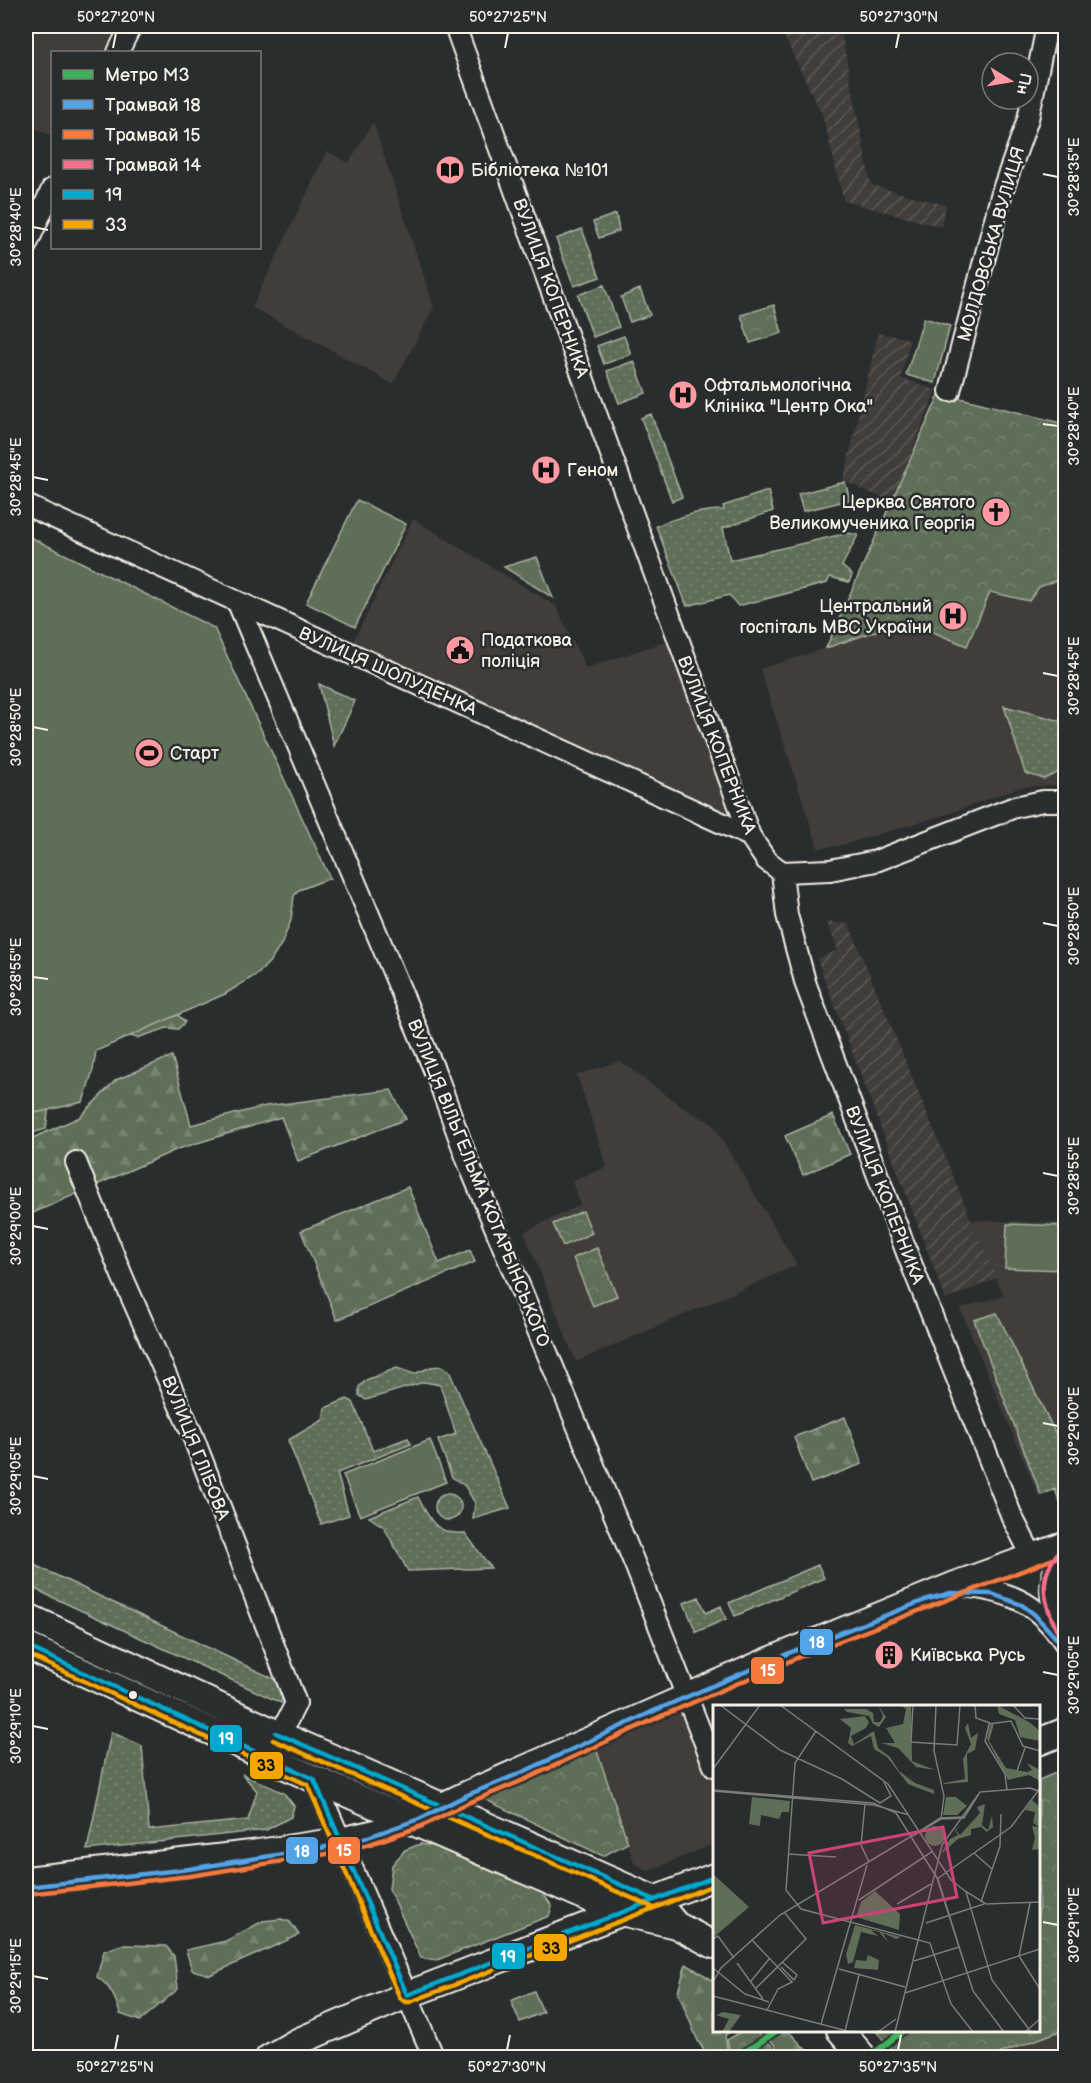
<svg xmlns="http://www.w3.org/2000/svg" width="1091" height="2083" font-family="'Balsamiq Sans',sans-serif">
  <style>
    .built { fill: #3f3d3a }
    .industrial { fill: url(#industrial-furrows) }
    .grass { fill: url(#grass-dots); stroke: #a9b0a0; stroke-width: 1.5 }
    .forest { fill: url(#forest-firs); stroke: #a9b0a0; stroke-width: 1.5 }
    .park { fill: url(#park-crowns); stroke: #a9b0a0; stroke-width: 1.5 }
    .pitch { fill: #5e6e57; stroke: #a9b0a0; stroke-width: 1.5 }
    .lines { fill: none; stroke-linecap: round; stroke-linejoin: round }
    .minor-casing { stroke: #f4f1e8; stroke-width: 24 }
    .major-casing { stroke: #f4f1e8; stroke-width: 30 }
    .minor { stroke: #2a2d2e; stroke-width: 20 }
    .major { stroke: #2a2d2e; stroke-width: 26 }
    .bus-1-casing { stroke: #2a2d2e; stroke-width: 9 }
    .bus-2-casing { stroke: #2a2d2e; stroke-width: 9 }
    .bus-1 { stroke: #00a9ce; stroke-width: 4.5 }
    .bus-2 { stroke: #f7a600; stroke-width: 4.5 }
    .tram-1-casing { stroke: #2a2d2e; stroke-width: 9 }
    .tram-2-casing { stroke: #2a2d2e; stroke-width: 9 }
    .tram-3-casing { stroke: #2a2d2e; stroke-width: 9 }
    .tram-1 { stroke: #53a3e8; stroke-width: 4.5 }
    .tram-2 { stroke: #f6793e; stroke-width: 4.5 }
    .tram-3 { stroke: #fb6d88; stroke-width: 4.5 }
    .metro-1-casing { stroke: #2a2d2e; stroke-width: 10 }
    .metro-1 { stroke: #3eb25a; stroke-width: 6 }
    .ticks { fill: none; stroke: #f4f1e8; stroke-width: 2 }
    .bus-dot { fill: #f4f1e8; stroke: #2a2d2e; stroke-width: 2 }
    .labels { text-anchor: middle; stroke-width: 5; stroke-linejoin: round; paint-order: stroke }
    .poi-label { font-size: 18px; fill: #f4f1e8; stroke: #2a2d2e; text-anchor: start }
    .street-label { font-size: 18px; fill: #f4f1e8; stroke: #2a2d2e }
    .inset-road { fill: none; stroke: #7b7b78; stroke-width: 1.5 }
    .view { fill: #cc4377; fill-opacity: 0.15; stroke: #cc4377; stroke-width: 3 }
    .inset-edge { fill: none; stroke: #f4f1e8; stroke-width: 3 }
    .line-badge { stroke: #2a2d2e; stroke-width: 2 }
    .badge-label { font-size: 16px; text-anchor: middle; font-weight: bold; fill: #fff }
    .pale-badge-label { font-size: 16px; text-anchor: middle; font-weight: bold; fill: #111 }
    .neatline { fill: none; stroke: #f4f1e8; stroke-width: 2 }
    .ticks-label { font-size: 15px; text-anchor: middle; fill: #f4f1e8 }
  </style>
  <defs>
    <pattern id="industrial-furrows" width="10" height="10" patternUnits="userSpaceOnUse" patternTransform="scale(1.5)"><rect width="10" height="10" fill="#3f3d3a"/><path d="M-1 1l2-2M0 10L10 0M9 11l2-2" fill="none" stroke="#5b5a56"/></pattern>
    <pattern id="grass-dots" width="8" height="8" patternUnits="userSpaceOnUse" patternTransform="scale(1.5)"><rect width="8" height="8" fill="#5e6e57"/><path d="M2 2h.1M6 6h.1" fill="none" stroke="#76836f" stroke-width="1.8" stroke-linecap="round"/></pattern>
    <pattern id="forest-firs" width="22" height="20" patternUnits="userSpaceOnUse" patternTransform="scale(1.5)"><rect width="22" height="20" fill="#5e6e57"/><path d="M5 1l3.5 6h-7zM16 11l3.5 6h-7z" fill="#76836f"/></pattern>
    <pattern id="park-crowns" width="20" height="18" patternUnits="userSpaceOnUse" patternTransform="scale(1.5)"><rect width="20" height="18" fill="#5e6e57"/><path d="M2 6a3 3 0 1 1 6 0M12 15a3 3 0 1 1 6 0" fill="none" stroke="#76836f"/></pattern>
  </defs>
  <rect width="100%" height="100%" fill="#2a2d2e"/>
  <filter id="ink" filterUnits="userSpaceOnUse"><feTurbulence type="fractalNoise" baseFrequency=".0167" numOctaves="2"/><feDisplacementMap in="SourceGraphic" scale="12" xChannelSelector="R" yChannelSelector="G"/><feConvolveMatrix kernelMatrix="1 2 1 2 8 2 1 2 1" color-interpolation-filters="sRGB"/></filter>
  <g filter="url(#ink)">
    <!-- built -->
    <path class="built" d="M26,26H117L104,52H52V136L26,124Z
      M373,122L434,307L393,384L252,307L327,151L349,163Z
      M940,393L1065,424V787L1058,785L1020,787L948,814L838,846L818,848L760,669L826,648Z
      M413,519L556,606L586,668L671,640L730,810L726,815L351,646Z
      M620,1061L685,1109L712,1123L797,1265L576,1362L524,1232L580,1205L572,1181L607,1167L577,1075Z
      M971,1220L1065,1223V1513L1063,1514L1054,1491L1039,1497L960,1308L1004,1296Z
      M683,1702L714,1779V1844L648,1871L634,1863L595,1742Z
      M1065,2029V2057H991Z"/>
    <!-- industrial -->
    <path class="industrial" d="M779,26H840L871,185L946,205L941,227L844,201L823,117Z
      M878,333L910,339L901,378L936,390L892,502L843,481Z
      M827,922L849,924L971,1220L997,1278L946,1300L817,959L838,950Z"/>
    <!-- grass -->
    <path class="grass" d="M616,214L619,231L599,238L593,222Z
      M582,229L600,277L574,286L556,239Z
      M604,285L619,327L593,337L578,295Z
      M640,289L650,315L630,322L621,297Z
      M624,336L631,354L604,364L597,346Z
      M634,361L646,393L619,403L607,371Z
      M651,414L682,497L672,501L641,418Z
      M845,482L850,500L803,511L798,494Z
      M768,491L773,511L723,528L730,560L848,533L858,535L842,566L852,575L849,582L830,577L827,583L738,606L729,595L687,606L656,526C679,517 699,510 724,510L723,506Z
      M319,684L355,701L334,746Z
      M1004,706L1065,722V764L1057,773L1044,779L1025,773Z
      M26,1045L54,1068L46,1129L26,1135Z
      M997,1313L1062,1447L1065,1446V1513H1064L1055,1489L1041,1495L974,1320Z
      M441,1366L449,1371L510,1508L473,1519L475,1503L465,1486L452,1477L438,1440L456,1434L440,1385L424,1382L366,1400L359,1395V1387L366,1380L397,1368L414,1374L431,1367Z
      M347,1399L353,1402L373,1451L408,1438L411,1444L337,1473L349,1515L321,1524L288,1440L323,1420L325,1408Z
      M435 1507a13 13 0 1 1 26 0a13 13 0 1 1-26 0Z
      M418,1497C430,1520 435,1535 465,1533L491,1568L408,1571L384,1527L369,1517Z
      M26,1561L276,1680L283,1696L281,1703L26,1585Z
      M818,1565L824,1578L735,1616L729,1603Z
      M699,1597L706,1613L721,1606L726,1619L696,1632L684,1603Z
      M111,1732L142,1746L149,1830L248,1820L257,1791L242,1774L284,1793L294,1806L291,1817L266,1830L87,1850Z"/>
    <!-- forest -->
    <path class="forest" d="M178,1015L185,1022L178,1029L167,1028L137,1038L124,1034Z
      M172,1056L191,1125L266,1106L391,1090L406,1119L298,1161L281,1117L178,1149L26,1216V1141L80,1117L116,1080Z
      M833,1115L850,1154L803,1175L785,1136Z
      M408,1187L439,1263L470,1250L475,1262L337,1320L301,1231Z
      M845,1417L862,1464L811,1483L794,1437Z
      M281,1919L290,1922L299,1935L210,1975L192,1970L186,1950L226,1941L263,1921Z
      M121,1945L166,1946L174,1956L178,1989L140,2021L120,2014C116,1998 110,1986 97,1977L104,1951Z
      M686,1964L714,1981V2030L732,2031L725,2035L728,2055L725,2057H708L698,2041L678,1992Z
      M760,2031H788L813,2057H775V2045Z"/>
    <!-- park -->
    <path class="park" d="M774,305L782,333L750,343L741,315Z
      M940,393L1065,424V577L1039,587L1029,601L990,592L967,646L906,621L826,648Z
      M537,557L553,598L504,567Z
      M583,1211L592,1233L563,1246L553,1224Z
      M597,1248L617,1296L593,1306L573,1258Z
      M596,1748L628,1843L603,1856L480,1797Z
      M1065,1769V2029L991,2057H898L876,2031L1038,2030L1039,1780Z
      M420,1844L440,1847L541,1891L552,1906L549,1916L437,1960L421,1958L389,1889L392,1865L405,1850Z
      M534,1991L543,2012L520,2022L511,2001Z
      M742,2031H756L772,2046L773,2057H731L727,2040Z"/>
    <!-- pitch -->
    <path class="pitch" d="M924,318L950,326L935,383L906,375Z
      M357,500L406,524L355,627L306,603Z
      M26,535L214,628L330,878L299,890L294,896L291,920L282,943L272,959L259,973L225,994L96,1051L93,1070L83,1102L26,1115Z
      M1007,1224L1065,1226V1270L1005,1268Z
      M430,1440L446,1482L360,1516L343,1475Z"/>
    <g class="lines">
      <!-- minor casing -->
      <g class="minor-casing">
        <path id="minor" d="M455,26L750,836L766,860L782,872L787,915L806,985L907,1253L1012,1517L1031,1554
          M118,52L131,26
          M26,246L52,189
          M950,391L1002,192L1028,119L1047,26
          M26,505L750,836
          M238,603L438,1079L468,1162L636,1567L714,1766
          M782,872L830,870L876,861L1015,807L1043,801H1066
          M76,1162L123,1278L192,1434L296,1703L280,1735
          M954,1585C1006,1590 1036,1599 1066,1645
          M1062,1633C1050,1604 1043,1578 1066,1552
          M314,1779L434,2058
          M26,1877L251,1851L340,1838L371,1831L407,1820L461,1794L766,1659L952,1583L1066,1542"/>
      </g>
      <!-- major casing -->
      <g class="major-casing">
        <path id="major" d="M26,1616L280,1735L655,1900L676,1925
          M26,1646L314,1779L621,1912L676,1925L714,1945
          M1038,1742L1066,1731
          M840,2030L864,2058
          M269,2058L297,2042L407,1995L714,1877"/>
      </g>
      <!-- minor -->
      <use href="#minor" class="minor"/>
      <!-- major -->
      <use href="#major" class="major"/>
      <!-- bus-1 casing -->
      <g class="bus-1-casing">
        <path id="bus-1" d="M26,1646L314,1779L407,1995L714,1877
          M276,1733L655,1900"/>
      </g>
      <!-- bus-2 casing -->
      <g class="bus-2-casing">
        <path id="bus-2" d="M26,1654L308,1785L400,1998L405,2002H410L714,1885
          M273,1740L652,1907"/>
      </g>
      <!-- bus-1 -->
      <use href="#bus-1" class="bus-1"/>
      <!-- bus-2 -->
      <use href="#bus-2" class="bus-2"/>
      <!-- tram-1 casing -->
      <g class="tram-1-casing">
        <path id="tram-1" d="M26,1887L189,1869L332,1846L368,1837L419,1819L465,1796L523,1772L656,1710L801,1648L928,1599L951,1593L992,1594L1022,1605L1034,1614L1066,1649"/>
      </g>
      <!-- tram-2 casing -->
      <g class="tram-2-casing">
        <path id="tram-2" d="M27,1894L190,1876L333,1853L370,1844L422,1826L468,1803L526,1779L659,1717L804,1655L1066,1554"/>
      </g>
      <!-- tram-3 casing -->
      <g class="tram-3-casing">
        <path id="tram-3" d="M1066,1544C1030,1579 1046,1609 1066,1648"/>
      </g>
      <!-- tram-1 -->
      <use href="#tram-1" class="tram-1"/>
      <!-- tram-2 -->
      <use href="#tram-2" class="tram-2"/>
      <!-- tram-3 -->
      <use href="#tram-3" class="tram-3"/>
      <!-- metro-1 casing -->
      <g class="metro-1-casing">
        <path id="metro-1" d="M736,2058L778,2030
          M868,2058L904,2030"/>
      </g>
      <!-- metro-1 -->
      <use href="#metro-1" class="metro-1"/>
    </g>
  </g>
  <!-- ticks -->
  <path class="ticks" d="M113,48L116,33M505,48L508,33M896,48L899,33M1043,174L1058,177M33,227L48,230M1043,424L1058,426M33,477L48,480M1043,673L1058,676M33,727L48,730M1043,923L1058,926M33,977L48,979M1043,1173L1058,1176M33,1226L48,1229M1043,1423L1058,1426M33,1476L48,1479M1043,1672L1058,1675M33,1726L48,1729M1043,1922L1058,1925M33,1976L48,1979M115,2050L118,2035M507,2050L510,2035M898,2050L901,2035"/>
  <!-- icons -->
  <defs>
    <g id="library-disc" transform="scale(1.5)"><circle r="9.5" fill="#ff9aa2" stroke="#2a2d2e"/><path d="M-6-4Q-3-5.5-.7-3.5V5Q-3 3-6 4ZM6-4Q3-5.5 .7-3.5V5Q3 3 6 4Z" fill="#111"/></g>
    <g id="hospital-disc" transform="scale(1.5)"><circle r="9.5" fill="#ff9aa2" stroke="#2a2d2e"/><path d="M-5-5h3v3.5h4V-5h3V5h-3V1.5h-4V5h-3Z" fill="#111"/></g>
    <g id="church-disc" transform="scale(1.5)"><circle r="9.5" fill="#ff9aa2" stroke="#2a2d2e"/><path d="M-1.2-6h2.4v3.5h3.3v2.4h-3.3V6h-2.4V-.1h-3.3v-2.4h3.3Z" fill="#111"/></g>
    <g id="civic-disc" transform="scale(1.5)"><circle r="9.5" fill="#ff9aa2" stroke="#2a2d2e"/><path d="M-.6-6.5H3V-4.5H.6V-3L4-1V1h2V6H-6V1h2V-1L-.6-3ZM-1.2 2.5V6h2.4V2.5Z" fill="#111"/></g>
    <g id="stadium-disc" transform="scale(1.5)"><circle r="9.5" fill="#ff9aa2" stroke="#2a2d2e"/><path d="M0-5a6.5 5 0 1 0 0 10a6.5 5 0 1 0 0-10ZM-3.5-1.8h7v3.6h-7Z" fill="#111"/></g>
    <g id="building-disc" transform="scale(1.5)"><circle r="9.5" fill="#ff9aa2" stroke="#2a2d2e"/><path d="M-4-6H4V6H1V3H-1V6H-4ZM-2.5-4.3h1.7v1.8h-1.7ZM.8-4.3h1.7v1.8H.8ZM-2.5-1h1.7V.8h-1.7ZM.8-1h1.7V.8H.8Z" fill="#111"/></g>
  </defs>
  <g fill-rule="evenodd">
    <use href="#library-disc" x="450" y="170"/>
    <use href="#hospital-disc" x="683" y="395"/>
    <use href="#hospital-disc" x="546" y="470"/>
    <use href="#church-disc" x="996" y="512"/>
    <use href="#hospital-disc" x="953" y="616"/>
    <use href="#civic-disc" x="460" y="650"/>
    <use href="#stadium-disc" x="149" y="753"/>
    <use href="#building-disc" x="889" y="1655"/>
  </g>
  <!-- markers -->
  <circle class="bus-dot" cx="133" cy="1695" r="5"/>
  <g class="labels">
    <!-- poi labels -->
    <g class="poi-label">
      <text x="471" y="176">Бібліотека №101</text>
      <text x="704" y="391">Офтальмологічна<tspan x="704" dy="21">Клініка "Центр Ока"</tspan></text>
      <text x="567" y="476">Геном</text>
      <text x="975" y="508" text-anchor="end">Церква Святого<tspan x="975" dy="21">Великомученика Георгія</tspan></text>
      <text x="932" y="612" text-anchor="end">Центральний<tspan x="932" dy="21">госпіталь МВС України</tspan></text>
      <text x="481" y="646">Податкова<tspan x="481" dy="21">поліція</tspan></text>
      <text x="170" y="759">Старт</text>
      <text x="910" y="1661">Київська Русь</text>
    </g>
    <!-- street labels -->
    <g class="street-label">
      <text transform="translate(991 244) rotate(-74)" y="6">МОЛДОВСЬКА ВУЛИЦЯ</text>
      <text transform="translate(551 288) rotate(70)" y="6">ВУЛИЦЯ КОПЕРНИКА</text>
      <text transform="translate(388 671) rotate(24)" y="6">ВУЛИЦЯ ШОЛУДЕНКА</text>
      <text transform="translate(717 745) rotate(69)" y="6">ВУЛИЦЯ КОПЕРНИКА</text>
      <text transform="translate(479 1183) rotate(68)" y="6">ВУЛИЦЯ ВІЛЬГЕЛЬМА КОТАРБІНСЬКОГО</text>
      <text transform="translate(885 1195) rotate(69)" y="6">ВУЛИЦЯ КОПЕРНИКА</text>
      <text transform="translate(196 1448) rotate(68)" y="6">ВУЛИЦЯ ГЛІБОВА</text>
    </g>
  </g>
  <!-- overview -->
  <g transform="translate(713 1705)">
    <rect width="327" height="327" fill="#2a2d2e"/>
    <path d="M39,92L77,96L76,107H69L66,114L48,110L47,121L36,119Z" fill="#5e6e57"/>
    <path d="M165,0L173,12L166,22L160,19L156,11L134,7L131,4H153L160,8L161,17H167L170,11ZM187,0H198L199,56L222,65L203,62L185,43L168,38H182L173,23L190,19L193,4ZM284,0L316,17L327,26V36L307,32L302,15L286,9ZM152,11L156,17L153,23L138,31L141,39L161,26L165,43L177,52L186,66L202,78L221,85V89L195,79L174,52L161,44L158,31L139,41L135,38L138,23L127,14ZM255,18L258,33L265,28L262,45L254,49L255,77L231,79L227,69L231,78L252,74L250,54L258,39L252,23ZM281,19L276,36L293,63L314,67L319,65L314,58L327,65V76L316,70L295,75L274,34L277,20ZM233,92H243L254,101L244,110H230ZM319,95L327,102V144L319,145L322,133L319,121L326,122L320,118L322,107L312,105ZM272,99L269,120L275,125L279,111L280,122L274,127L268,122L258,124V130L245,134L228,149L237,134L245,130L242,126L247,119L243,126L247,130L267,108L264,102ZM142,220L188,232L183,234L170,228L175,237L166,227L158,225L165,231L148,227L140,257L135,259L133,249ZM155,250L166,255L165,265L141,263L143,255L153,256ZM10,307L28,310L16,327H9L16,314L3,310Z" fill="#5e6e57"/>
    <path d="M212 131a10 10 0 1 1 20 0a10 10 0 1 1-20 0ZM0,169L36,202L0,233Z" fill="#5e6e57"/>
    <path d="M162,186L187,209L186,225L143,212L148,197Z" fill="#5e6e57"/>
    <path class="inset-road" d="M7,0L67,45L129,74L167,98L178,91L171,77M67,0L175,79L238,175L252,186L273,199L327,197M200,0L198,37L244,40L247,0M223,0L221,46L231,91L228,114M262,0L263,13L277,18M300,0L312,13L327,14M103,26L82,58L73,185L88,204L217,238L238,299L260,327M0,64L47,0M304,66L312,43M0,85L160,98L183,108L225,174L260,286L291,327M294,85L292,69L272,36L276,19L298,16L310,41L327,46M0,86L161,100L196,110M152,99L148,140L156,157M183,108L224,173L260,286L291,327M207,126L227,113L251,112M195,129L200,131L228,114L251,113L267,87L317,83L327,86M261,148L279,164M75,149L123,152M224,174L298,122L325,86M253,187L279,275L318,327M146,195L220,146M268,197L287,141L288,109M317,198L306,251L327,284M184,199L218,179M213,218L271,199M0,234L5,231L21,253M39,235L79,277L65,284L54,305M201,256L246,242M24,258L50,294M68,262L81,275L84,270L69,257M0,263L32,289L56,297M126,264L192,282M38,276L57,253M0,277L8,263L67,210L197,132M42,284L93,234L71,207M192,288L327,244M0,291L138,327M108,319L154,160M132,326L146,270M165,327L183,314M182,327L229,140L267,87L317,83L327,87M312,327L327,314"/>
    <path class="view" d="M230,122L244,192L110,218L96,148Z"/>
    <rect width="327" height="327" class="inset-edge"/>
  </g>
  <g class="line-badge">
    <rect x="799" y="1628" width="35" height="28" rx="6" fill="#53a3e8"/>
    <rect x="750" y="1656" width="35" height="29" rx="6" fill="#f6793e"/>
    <rect x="209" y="1724" width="34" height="29" rx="6" fill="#00a9ce"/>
    <rect x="249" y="1751" width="35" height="29" rx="6" fill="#f7a600"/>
    <rect x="327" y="1836" width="34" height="29" rx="6" fill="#f6793e"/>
    <rect x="285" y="1836" width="34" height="29" rx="6" fill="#53a3e8"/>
    <rect x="533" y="1933" width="35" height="29" rx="6" fill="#f7a600"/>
    <rect x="491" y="1942" width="35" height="28" rx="6" fill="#00a9ce"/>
  </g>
  <g class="badge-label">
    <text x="817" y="1648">18</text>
    <text x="768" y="1676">15</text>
    <text x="226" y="1744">19</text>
    <text x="344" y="1856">15</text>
    <text x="302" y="1857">18</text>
    <text x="508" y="1962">19</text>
  </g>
  <g class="pale-badge-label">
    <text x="266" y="1771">33</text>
    <text x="551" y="1954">33</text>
  </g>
  <!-- margin -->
  <rect width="1091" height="2083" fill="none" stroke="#2a2d2e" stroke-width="66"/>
  <!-- legend -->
  <rect x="51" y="51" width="210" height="198" fill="#2a2d2e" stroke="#7b7b78" stroke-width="1.5"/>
  <rect x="63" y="70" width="30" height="9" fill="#3eb25a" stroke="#7b7b78" stroke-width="1.5"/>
  <text x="105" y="81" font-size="18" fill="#f4f1e8">Метро M3</text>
  <rect x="63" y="100" width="30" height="9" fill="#53a3e8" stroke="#7b7b78" stroke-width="1.5"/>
  <text x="105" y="111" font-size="18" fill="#f4f1e8">Трамвай 18</text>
  <rect x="63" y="130" width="30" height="9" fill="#f6793e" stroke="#7b7b78" stroke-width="1.5"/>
  <text x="105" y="141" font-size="18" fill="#f4f1e8">Трамвай 15</text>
  <rect x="63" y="160" width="30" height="9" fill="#fb6d88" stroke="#7b7b78" stroke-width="1.5"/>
  <text x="105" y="171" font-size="18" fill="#f4f1e8">Трамвай 14</text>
  <rect x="63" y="190" width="30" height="9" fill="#00a9ce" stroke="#7b7b78" stroke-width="1.5"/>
  <text x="105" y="201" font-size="18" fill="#f4f1e8">19</text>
  <rect x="63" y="220" width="30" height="9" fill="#f7a600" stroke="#7b7b78" stroke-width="1.5"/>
  <text x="105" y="231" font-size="18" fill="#f4f1e8">33</text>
  <!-- north arrow -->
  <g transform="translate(1010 81) rotate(101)"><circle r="28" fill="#2a2d2e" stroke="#7b7b78" stroke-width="1.5"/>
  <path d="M0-4.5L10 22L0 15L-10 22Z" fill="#ff9aa2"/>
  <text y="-9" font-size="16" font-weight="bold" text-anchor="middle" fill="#f4f1e8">Пн</text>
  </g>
  <rect x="33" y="33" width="1025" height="2017" class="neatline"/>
  <g class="ticks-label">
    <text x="116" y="22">50°27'20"N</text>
    <text x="508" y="22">50°27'25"N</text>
    <text x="899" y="22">50°27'30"N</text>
    <text transform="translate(1074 177) rotate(-90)" y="5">30°28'35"E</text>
    <text transform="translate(16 227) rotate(-90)" y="5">30°28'40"E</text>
    <text transform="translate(1074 426) rotate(-90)" y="5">30°28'40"E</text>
    <text transform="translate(16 477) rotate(-90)" y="5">30°28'45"E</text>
    <text transform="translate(1074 676) rotate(-90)" y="5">30°28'45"E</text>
    <text transform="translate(16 727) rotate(-90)" y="5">30°28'50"E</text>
    <text transform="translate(1074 926) rotate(-90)" y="5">30°28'50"E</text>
    <text transform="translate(16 977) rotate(-90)" y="5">30°28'55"E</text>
    <text transform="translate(1074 1176) rotate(-90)" y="5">30°28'55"E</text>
    <text transform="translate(16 1226) rotate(-90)" y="5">30°29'00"E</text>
    <text transform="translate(1074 1426) rotate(-90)" y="5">30°29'00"E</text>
    <text transform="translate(16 1476) rotate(-90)" y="5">30°29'05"E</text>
    <text transform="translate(1074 1675) rotate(-90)" y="5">30°29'05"E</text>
    <text transform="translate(16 1726) rotate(-90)" y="5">30°29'10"E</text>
    <text transform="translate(1074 1925) rotate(-90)" y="5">30°29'10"E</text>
    <text transform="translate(16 1976) rotate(-90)" y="5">30°29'15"E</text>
    <text x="115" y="2072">50°27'25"N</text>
    <text x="507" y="2072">50°27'30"N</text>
    <text x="898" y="2072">50°27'35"N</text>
  </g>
</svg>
